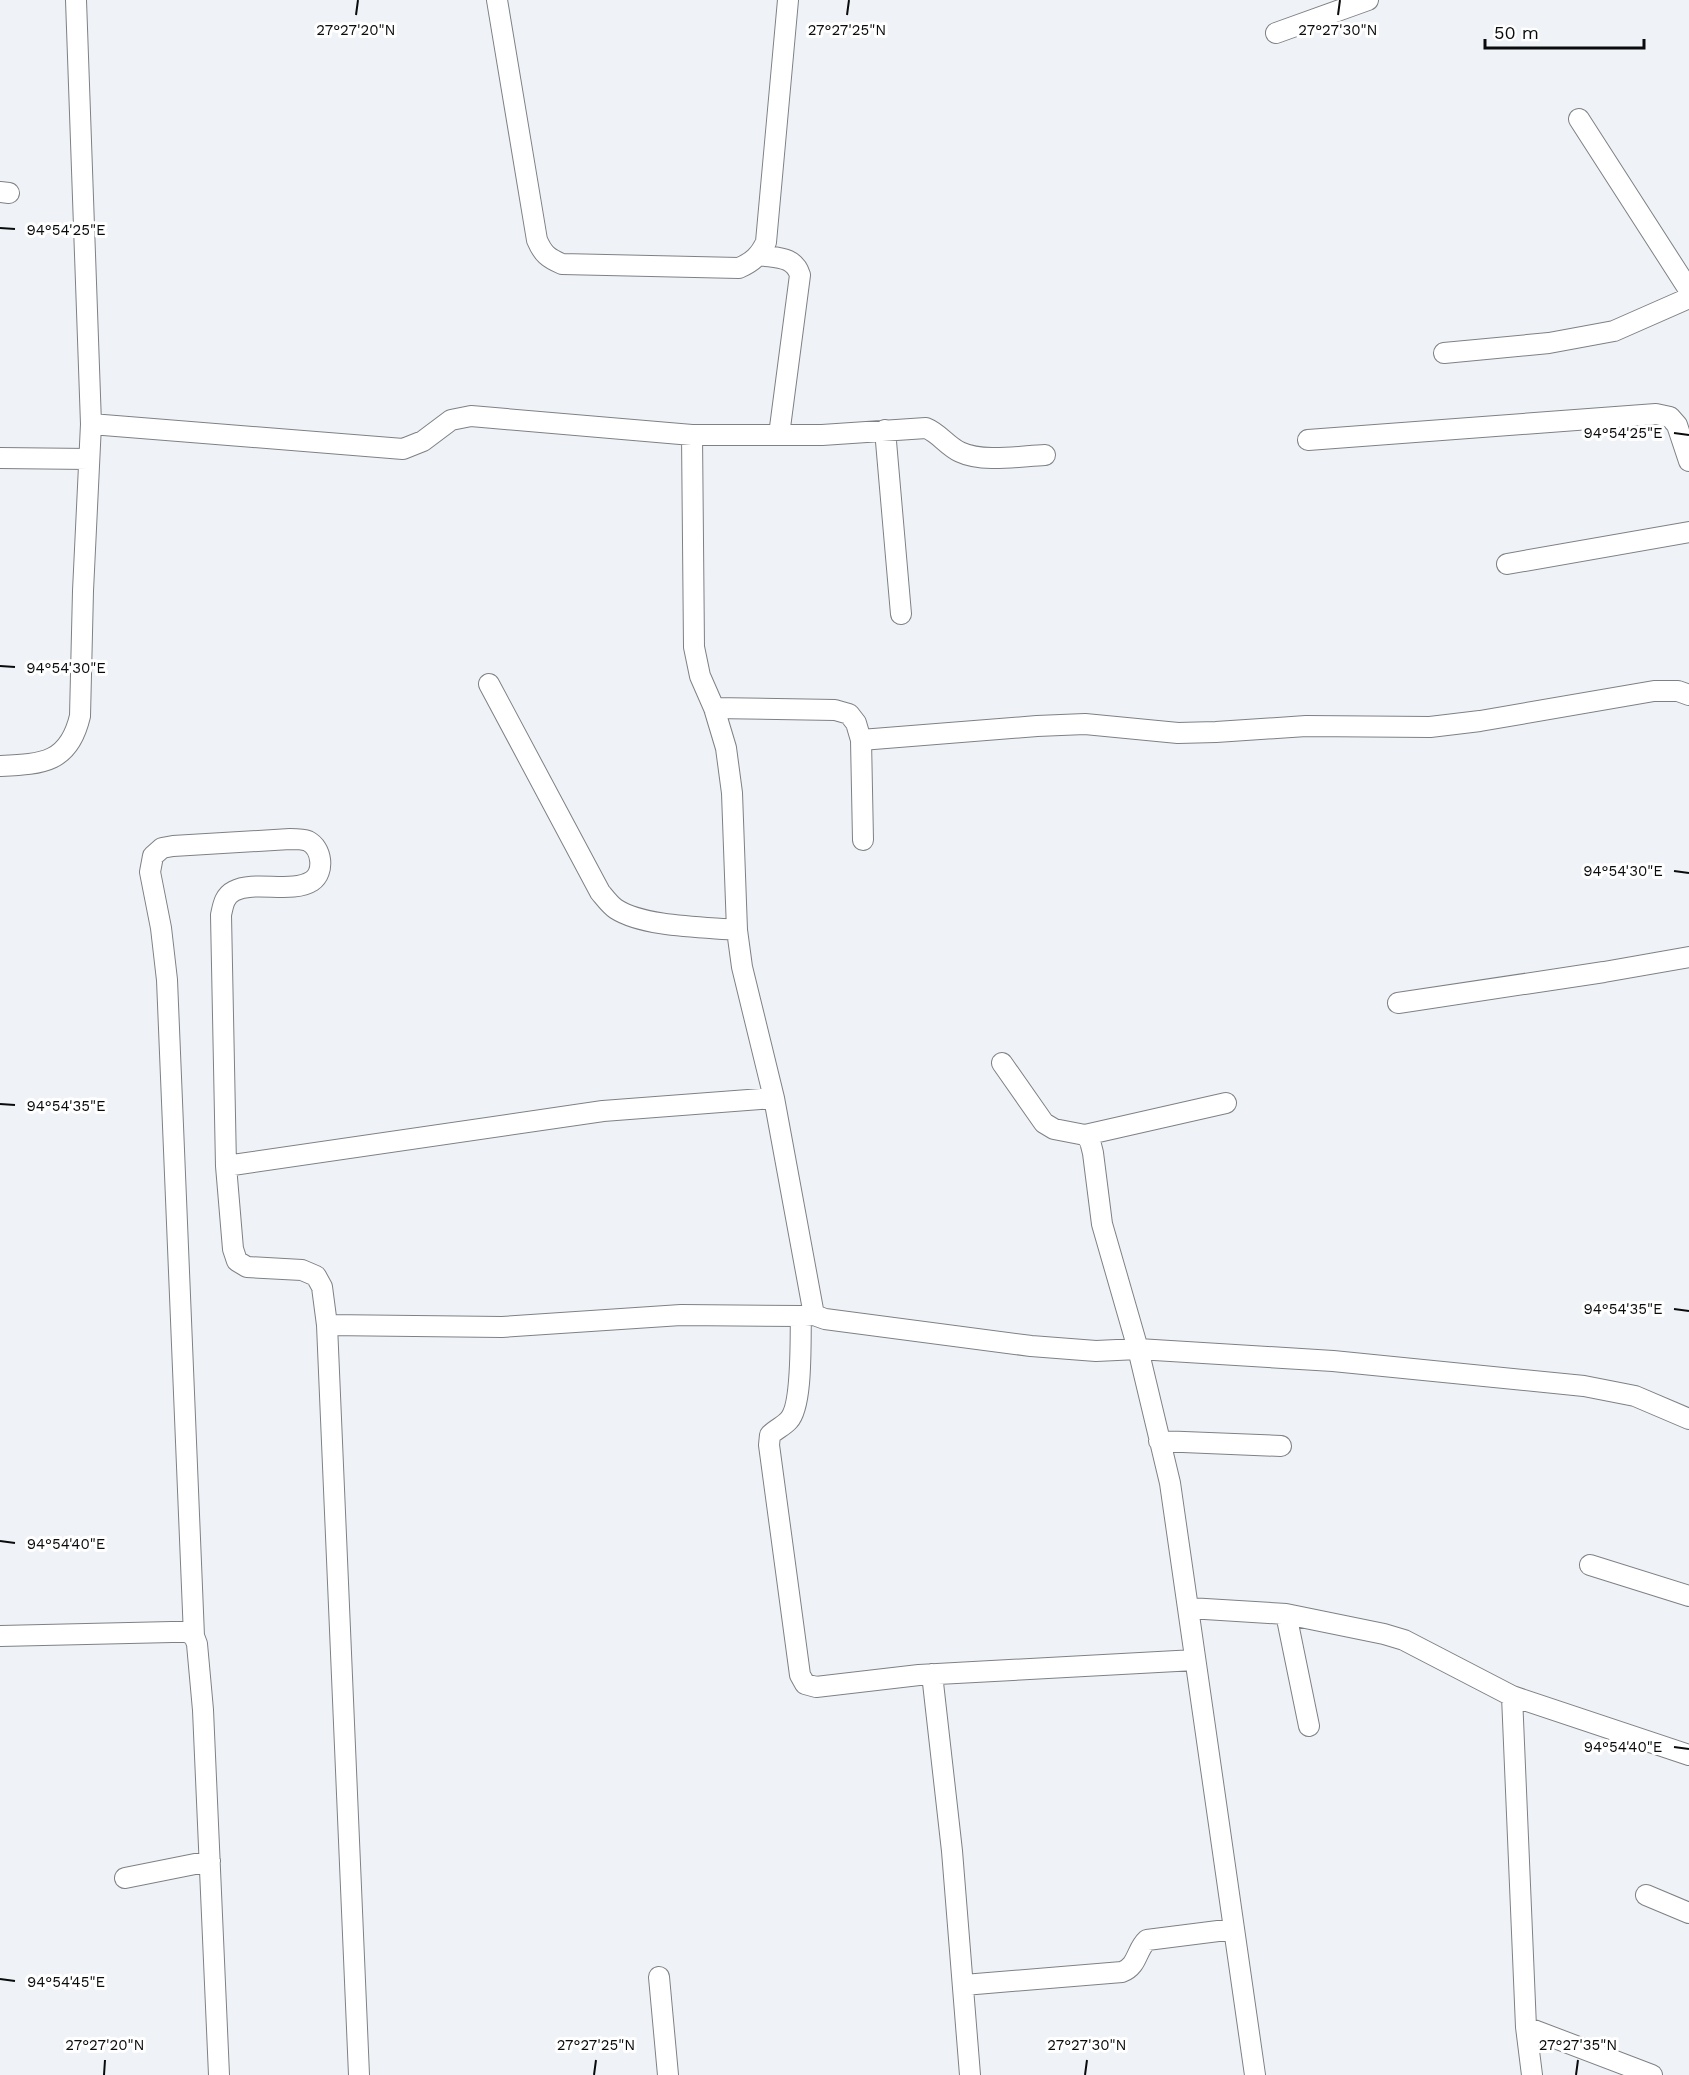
<svg xmlns="http://www.w3.org/2000/svg" width="1689" height="2075" font-family="'Work Sans',sans-serif">
  <style>
    .lines { fill: none; stroke-linecap: round; stroke-linejoin: round }
    .minor-casing { stroke: #7e8184; stroke-width: 22 }
    .minor { stroke: #fff; stroke-width: 20 }
    .ticks { fill: none; stroke: #0a0b0c; stroke-width: 2 }
    .ticks-label { font-size: 15px; text-anchor: middle; fill: #0a0b0c; stroke: #fff; stroke-width: 6; stroke-linejoin: round; paint-order: stroke }
  </style>
  <rect width="100%" height="100%" fill="#eff2f6"/>
  <g class="lines">
    <!-- minor casing -->
    <g class="minor-casing">
      <path id="minor" d="M76,0L91,424L403,449L423,441L451,420L471,416L692,435L694,647L700,676L714,708L726,748L732,793L737,930L742,967L774,1098L814,1315L825,1319L1031,1346L1096,1351L1138,1349L1333,1361L1584,1386L1635,1396L1689,1419
        M497,0L537,240C543,254 548,258 562,264L739,268C753,262 760,255 766,242L788,0
        M1276,33L1368,0
        M1579,119L1689,290
        M0,192L9,193
        M760,255C777,258 794,256 800,275L779,435
        M1444,353L1549,343L1614,331L1689,298
        M885,430L901,614
        M692,435H822L926,428C939,433 947,446 960,452C983,463 1021,456 1045,455
        M1308,440L1656,414L1670,417L1677,425L1689,461
        M0,458L89,459
        M1507,564L1689,532
        M489,684L600,892C605,898 610,905 616,909C644,927 703,927 737,930
        M714,708L835,710L849,714L856,723L861,740L863,840
        M861,740L1037,726L1085,724L1178,733L1216,732L1306,726L1430,727L1480,721L1654,691H1678L1689,695
        M0,766C43,764 69,763 80,716L83,591L91,424
        M1398,1003L1604,972L1689,957
        M1002,1063L1044,1123L1054,1129L1085,1135L1090,1141L1093,1153L1102,1224L1138,1349L1170,1483L1255,2075
        M1085,1135L1226,1103
        M226,1166L603,1111L774,1098
        M801,1316C800,1338 803,1405 789,1420C784,1426 776,1429 770,1435L769,1445L800,1675L805,1684L816,1687L919,1675L1195,1660
        M327,1325L502,1327L681,1315L801,1316L814,1315
        M1159,1441L1281,1446
        M1590,1565L1689,1596
        M1189,1608L1286,1614L1384,1634L1404,1640L1512,1696L1689,1755
        M1286,1614L1309,1726
        M0,1636L172,1632H187L194,1636L197,1644L203,1710L219,2075
        M194,1636L167,980L161,928L150,872L153,856L162,848L173,846L290,839C296,839 303,839 308,841C322,848 325,872 312,881C292,894 255,880 234,891C224,896 223,906 221,915L226,1166L233,1249L237,1261L247,1267L302,1270L316,1276L322,1287L327,1325L359,2075
        M932,1674L952,1851L970,2075
        M1512,1696L1526,2027L1652,2075
        M125,1878L210,1861
        M1646,1895L1689,1913
        M659,1977L668,2075
        M964,1985L1122,1972C1138,1966 1136,1950 1147,1940L1234,1929
        M1526,2027L1532,2075"/>
    </g>
    <!-- minor -->
    <use href="#minor" class="minor"/>
  </g>
  <!-- ticks -->
  <path class="ticks" d="M356,15L358,0M847,15L849,0M1338,15L1340,0M0,228L15,229M1674,433L1689,435M0,666L15,667M1674,871L1689,873M0,1104L15,1105M1674,1309L1689,1311M0,1541L15,1543M1674,1747L1689,1749M0,1979L15,1981M104,2075L105,2060M594,2075L596,2060M1085,2075L1087,2060M1576,2075L1578,2060"/>
  <g class="ticks-label">
    <text x="356" y="35">27°27'20"N</text>
    <text x="847" y="35">27°27'25"N</text>
    <text x="1338" y="35">27°27'30"N</text>
    <text x="66" y="235">94°54'25"E</text>
    <text x="1623" y="438">94°54'25"E</text>
    <text x="66" y="673">94°54'30"E</text>
    <text x="1623" y="876">94°54'30"E</text>
    <text x="66" y="1111">94°54'35"E</text>
    <text x="1623" y="1314">94°54'35"E</text>
    <text x="66" y="1549">94°54'40"E</text>
    <text x="1623" y="1752">94°54'40"E</text>
    <text x="66" y="1987">94°54'45"E</text>
    <text x="105" y="2050">27°27'20"N</text>
    <text x="596" y="2050">27°27'25"N</text>
    <text x="1087" y="2050">27°27'30"N</text>
    <text x="1578" y="2050">27°27'35"N</text>
  </g>
  <!-- scale -->
  <path d="M1485 39v9h159v-9" fill="none" stroke="#0a0b0c" stroke-width="3"/>
  <text x="1494" y="39" font-size="18" fill="#0a0b0c" stroke="#ffffff" stroke-width="4.5" paint-order="stroke">50 m</text>
</svg>
